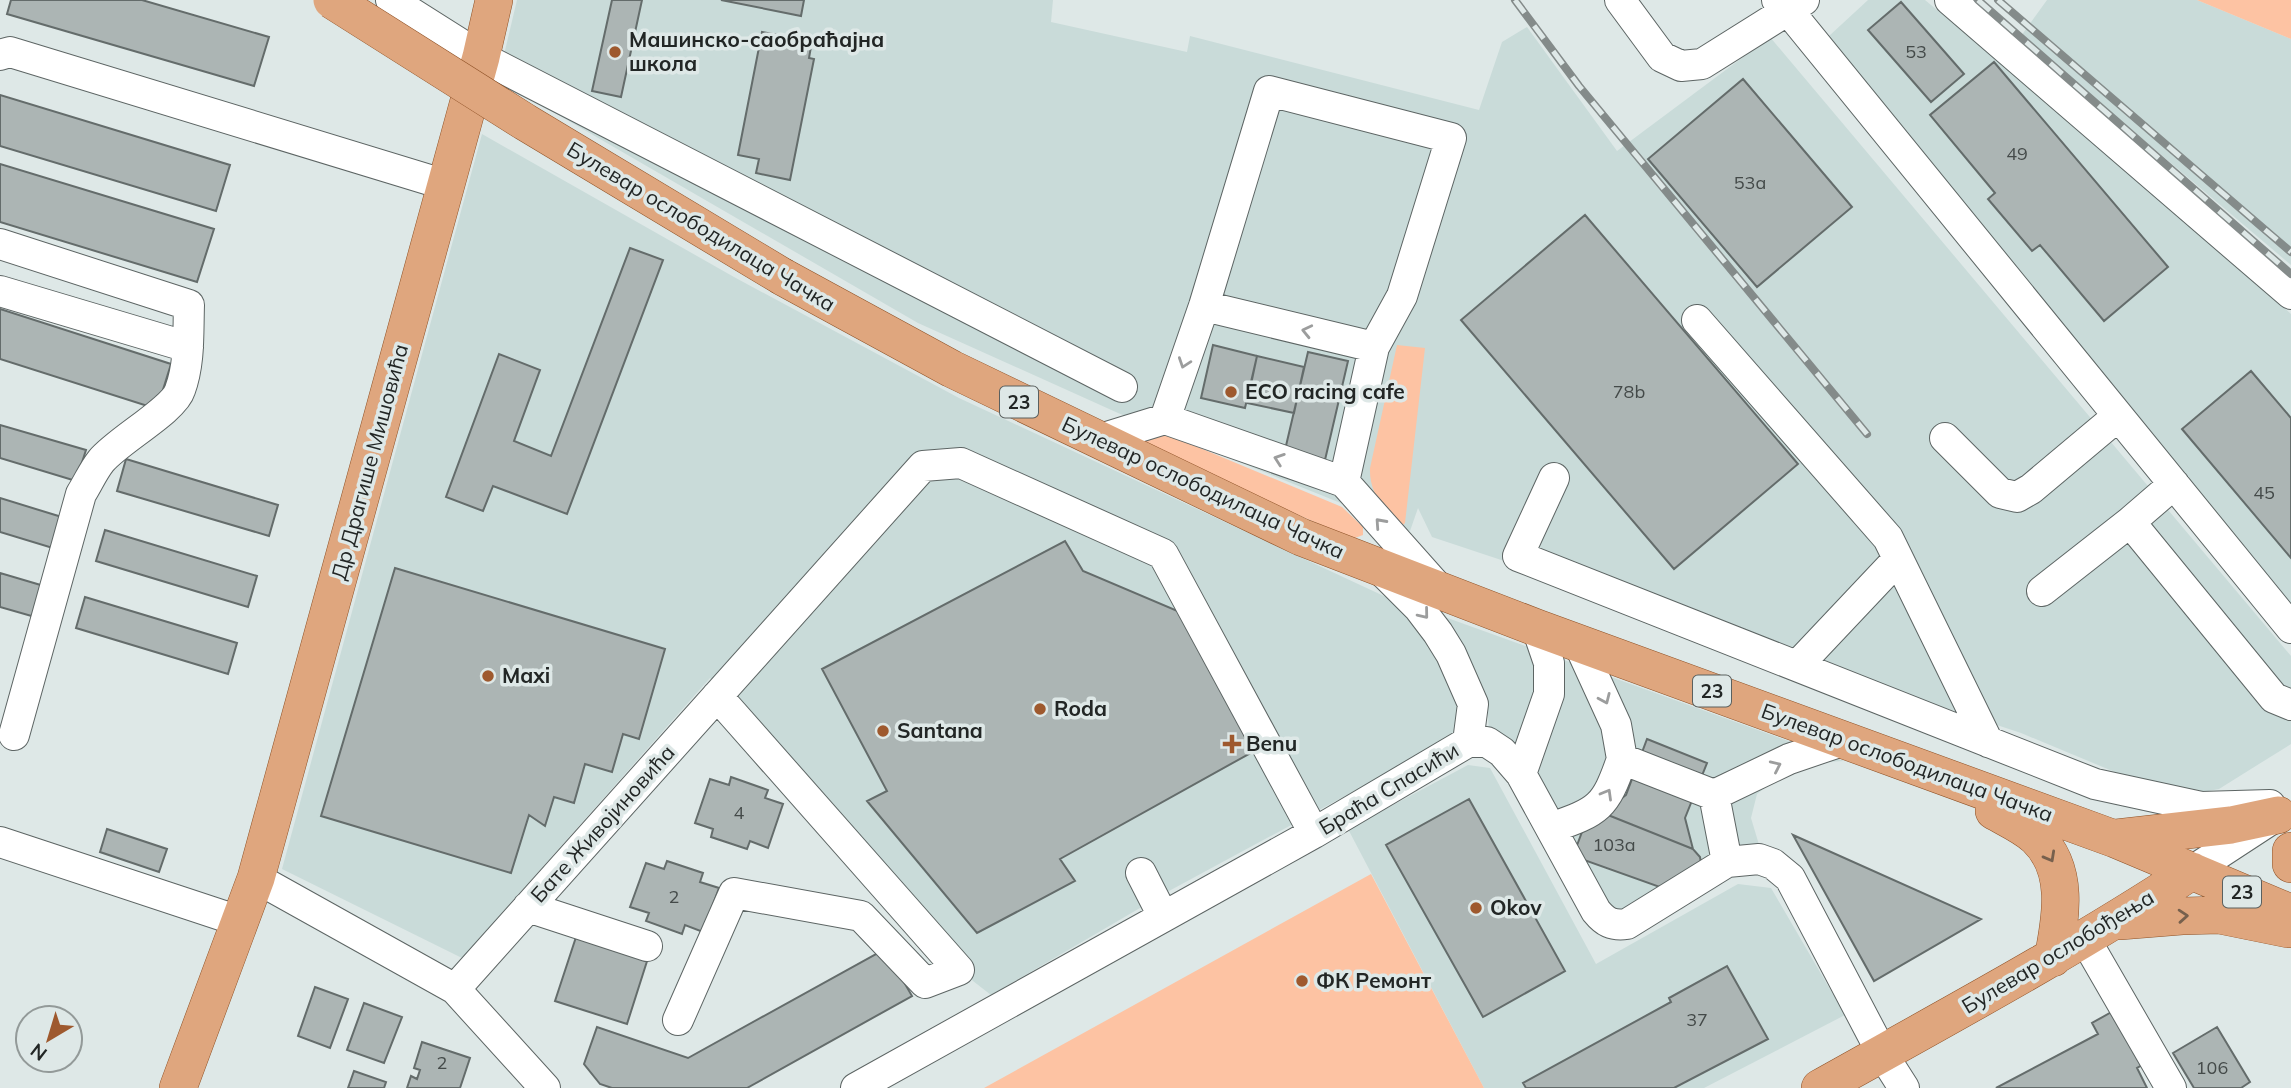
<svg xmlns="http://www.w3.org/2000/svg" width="2291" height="1088" font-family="Mulish,sans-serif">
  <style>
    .built { fill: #c9dbd9 }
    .green { fill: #fdc3a3 }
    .building { fill: #acb5b4; stroke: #646c6b; stroke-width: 2 }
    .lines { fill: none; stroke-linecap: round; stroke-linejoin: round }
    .minor-casing { stroke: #5d6564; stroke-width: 32 }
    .major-casing { stroke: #8f5227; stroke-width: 38 }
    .minor { stroke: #fff; stroke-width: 30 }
    .major { stroke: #dfa67e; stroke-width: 37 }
    .rail-casing { stroke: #848b8a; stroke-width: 8 }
    .rail { stroke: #dee8e7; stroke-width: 5; stroke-dasharray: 16; stroke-linecap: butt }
    .major-bridge-casing { stroke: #8f5227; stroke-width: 38; stroke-linecap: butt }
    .major-bridge { stroke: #dfa67e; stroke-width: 37 }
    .oneway { stroke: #9c9d9d }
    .oneway2 { stroke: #77604d }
    .poi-dot { fill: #9e592e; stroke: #dee8e7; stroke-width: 2.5 }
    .labels { text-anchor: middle; stroke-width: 7; stroke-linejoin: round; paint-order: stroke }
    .number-label { font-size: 18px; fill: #444a49 }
    .shield { fill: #dee8e7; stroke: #5a605f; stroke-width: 2 }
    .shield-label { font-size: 19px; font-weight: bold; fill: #222625 }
    .poi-label { font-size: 21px; font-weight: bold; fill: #222625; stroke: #dee8e7; text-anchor: start }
    .street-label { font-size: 21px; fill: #222625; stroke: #dee8e7 }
  </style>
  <rect width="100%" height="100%" fill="#dee8e7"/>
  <!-- built -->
  <path class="built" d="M517,0H1053L1051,22L1187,52L1190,36L1479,110L1502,42L1527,27L1617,151L1770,37L2291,656V744L2219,789L2175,797L2021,733L1432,537L1418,508L1410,531L1118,413L918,323L498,80Z
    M1868,0H1925L2077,126L2291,314V607L1816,48Z
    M2047,0H2197L2291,39V265L2021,36Z
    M482,134L734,277L959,398L1401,604L1459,692L1456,736L1169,891L991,995L973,981L710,678L462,958L282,869Z
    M1442,616L1844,761L1808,763L1779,777L1757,794L1751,818L1760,848L1626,914L1605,904L1489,732L1487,698Z
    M1468,765L1490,768L1596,964L1738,884L1771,888L1845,1015L1704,1088H1484L1348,829Z"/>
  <!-- green -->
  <path class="green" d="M2197,0H2291V39Z
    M1397,345L1425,348L1405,523L1403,525C1383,511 1369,492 1370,468Z
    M1164,433L1342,507L1363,527V535L1355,538L1347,536L1141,447V435Z
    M1371,874L1484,1088H984Z"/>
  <!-- building -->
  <path class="building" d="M11,0H142L269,37L254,86L7,14Z
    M612,0H642L621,97L592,91Z
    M721,0H804L801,16Z
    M1901,2L1964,74L1931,102L1868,30Z
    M762,32L812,41L809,58L814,59L790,180L756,173L759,159L738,155Z
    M1994,62L2168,267L2104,321L2040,245L2032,251L1988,199L1995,193L1930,115Z
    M1743,79L1852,207L1757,287L1648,159Z
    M0,95L230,165L216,211L0,146Z
    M0,164L214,229L197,282L0,222Z
    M1585,215L1798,464L1674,569L1461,320Z
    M630,248L663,260L567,514L493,486L483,511L446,497L499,354L540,370L514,441L551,456Z
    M0,309L171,364L157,409L0,359Z
    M1213,345L1257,356L1245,408L1201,398Z
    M1308,352L1348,361L1325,460L1285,450Z
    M1257,356L1304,367L1294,413L1247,403Z
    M2251,371L2291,418V558L2182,429Z
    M0,425L86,450L76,481L0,458Z
    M126,459L278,505L269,536L117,491Z
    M0,498L65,518L56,549L0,532Z
    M105,530L257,576L248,607L96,561Z
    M1065,541L1083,571L1187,615L1256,750L1060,859L1075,881L977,933L867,801L887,791L822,669Z
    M395,568L665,649L639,739L623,734L612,772L585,764L574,803L554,797L545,826L529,815L511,873L321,816Z
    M0,573L44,586L35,617L0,607Z
    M85,597L237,643L228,674L76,628Z
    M1647,739L1707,763L1685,818L1693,849L1603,813L1626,795Z
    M731,777L768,790L765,798L783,804L768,848L750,841L747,849L711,837L713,829L695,823L710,779L729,785Z
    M1469,799L1565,971L1483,1017L1386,845Z
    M1603,813L1693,849L1700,857L1702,869L1668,890L1584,860L1576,848L1585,824Z
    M107,829L167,849L159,872L100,852Z
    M1793,835L1981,919L1874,981Z
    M667,861L703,873L700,882L719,888L703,932L685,925L682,934L646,921L649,913L630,907L646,863L664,869Z
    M578,931L649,955L627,1024L555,1001Z
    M885,949L912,996L747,1088H612L600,1084L584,1064L597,1027L688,1058Z
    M1727,966L1768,1039L1674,1088H1526L1523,1083L1671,1002L1669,998Z
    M315,987L348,999L330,1048L298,1036Z
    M364,1003L402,1017L384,1063L347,1050Z
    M2115,1010L2144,1064L2137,1068L2147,1088H1996L2098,1034L2092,1023Z
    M2217,1027L2250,1082L2241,1088H2194L2173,1053Z
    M422,1042L470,1058L460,1088H407L411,1076L417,1079L420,1070L414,1068Z
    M354,1071L386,1082L384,1088H348Z"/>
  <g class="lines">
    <!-- minor casing -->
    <g class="minor-casing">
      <path id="minor" d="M391,0L481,57L1122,387
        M1620,0L1662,57L1681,66L1702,64L1804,0
        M1777,0L1787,9L2291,628
        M1950,0L2291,294
        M0,55L10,52L446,185
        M0,244L189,305C188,333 190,363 180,390C174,410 117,441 101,461C93,471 88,483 81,494L14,735
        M0,291L188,347
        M1204,306L1374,347
        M1697,320L1888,538L1988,742
        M1165,419L1204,306L1269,91L1451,138L1402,296L1374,347L1344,482
        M1945,438L2000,493L2017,497L2031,489L2118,416
        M1097,440L1165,419L1344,482L1440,590
        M1554,478L1518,556L2095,784L2201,807L2270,805
        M2174,484L2130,522L2274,698L2291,705
        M1382,571L1419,608L1438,633L1451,654L1473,704L1468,742
        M2042,591L2130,522
        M1578,642L1616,725L1622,759
        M1797,666L1898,559
        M1521,774L1549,694V663L1537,628
        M1714,795L1789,759L1845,740
        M1551,828C1599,811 1605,808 1622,759L1714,795L1727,862
        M0,842L239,921
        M2192,871L2270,820
        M1141,873L1163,916
        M256,878L455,989L545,1088
        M528,907L647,946
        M2085,939L2171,1088
        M455,989L923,466L961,463L1163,554L1314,833
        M678,1020L734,893L861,916L925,983L959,970L717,696
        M856,1088L1314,833L1468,742H1487L1502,752L1521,774L1596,911C1605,922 1612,926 1627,924L1727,862L1759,859L1773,864L1790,878L1883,1055L1904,1088"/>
    </g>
    <!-- major casing -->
    <g class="major-casing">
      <path id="major" d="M783,277L952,369L1301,537L1537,628L2115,839L2291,913
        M1994,811C2008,819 2024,826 2036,837C2070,869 2061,917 2053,958
        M2116,838L2231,825L2278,815
        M2291,851V864
        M2120,921L2182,916L2219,915L2288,929
        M178,1088L256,878L481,57L494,0
        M1820,1088C1945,1018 2072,950 2192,871"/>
    </g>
    <!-- minor -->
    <use href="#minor" class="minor"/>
    <!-- major -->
    <use href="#major" class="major"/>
    <!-- rail casing -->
    <g class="rail-casing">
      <path id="rail" d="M1515,0L1579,86L1867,434
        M1978,0L2291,274
        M1998,0L2291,252"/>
    </g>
    <!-- rail -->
    <use href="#rail" class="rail"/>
    <!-- major-bridge casing -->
    <g class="major-bridge-casing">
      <path id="major-bridge" d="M332,0L525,122L783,277"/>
    </g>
    <!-- major-bridge -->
    <use href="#major-bridge" class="major-bridge"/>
  </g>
  <!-- one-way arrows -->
  <defs><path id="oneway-chevron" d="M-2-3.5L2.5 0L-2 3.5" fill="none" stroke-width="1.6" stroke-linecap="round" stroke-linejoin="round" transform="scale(1.75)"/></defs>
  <g class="oneway">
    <use href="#oneway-chevron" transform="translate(1307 331) rotate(-167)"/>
    <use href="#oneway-chevron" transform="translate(1184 363) rotate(109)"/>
    <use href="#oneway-chevron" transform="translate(1279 459) rotate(-161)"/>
    <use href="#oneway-chevron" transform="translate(1380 523) rotate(-132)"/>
    <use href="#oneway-chevron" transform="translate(1424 614) rotate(51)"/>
    <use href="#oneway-chevron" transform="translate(1605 699) rotate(66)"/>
    <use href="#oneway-chevron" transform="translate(1776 766) rotate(-25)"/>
    <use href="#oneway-chevron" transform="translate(1607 794) rotate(-60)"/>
  </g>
  <g class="oneway2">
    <use href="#oneway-chevron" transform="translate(2050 857) rotate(61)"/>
    <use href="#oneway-chevron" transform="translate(2183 916) rotate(-4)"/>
  </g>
  <!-- markers -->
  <g class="poi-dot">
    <circle cx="615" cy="52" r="7"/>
    <circle cx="1231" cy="392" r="7"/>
    <circle cx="488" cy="676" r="7"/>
    <circle cx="1040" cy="709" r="7"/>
    <circle cx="883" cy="731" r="7"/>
    <path d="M1228.5 733.5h7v7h7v7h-7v7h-7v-7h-7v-7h7z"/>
    <circle cx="1476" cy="908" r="7"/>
    <circle cx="1302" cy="981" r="7"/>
  </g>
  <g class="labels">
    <!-- number labels -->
    <g class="number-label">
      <text x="1916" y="58">53</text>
      <text x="2017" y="160">49</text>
      <text x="1750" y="189">53a</text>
      <text x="1629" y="398">78b</text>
      <text x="2264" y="499">45</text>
      <text x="739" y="819">4</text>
      <text x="1614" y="851">103a</text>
      <text x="674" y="903">2</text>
      <text x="1697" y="1026">37</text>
      <text x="442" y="1069">2</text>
      <text x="2212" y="1074">106</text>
    </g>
    <!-- shield labels -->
    <g class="shield">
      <rect x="1000" y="386.5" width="38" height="31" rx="5"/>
      <rect x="1693" y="675.5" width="38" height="31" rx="5"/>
      <rect x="2223" y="876.5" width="38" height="31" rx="5"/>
    </g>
    <g class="shield-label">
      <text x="1019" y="409">23</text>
      <text x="1712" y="698">23</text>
      <text x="2242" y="899">23</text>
    </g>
    <!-- poi labels -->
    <g class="poi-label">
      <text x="629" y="47">Машинско-саобраћајна<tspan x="629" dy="24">школа</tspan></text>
      <text x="1245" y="399">ECO racing cafe</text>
      <text x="502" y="683">Maxi</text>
      <text x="1054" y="716">Roda</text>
      <text x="897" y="738">Santana</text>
      <text x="1246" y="751">Benu</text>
      <text x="1490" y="915">Okov</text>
      <text x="1316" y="988">ФК Ремонт</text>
    </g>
    <!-- street labels -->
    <g class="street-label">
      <text transform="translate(701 227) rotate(31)" y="7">Булевар ослободилаца Чачка</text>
      <text transform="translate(370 462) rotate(-75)" y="7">Др Драгише Мишовића</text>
      <text transform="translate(1203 488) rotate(25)" y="7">Булевар ослободилаца Чачка</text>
      <text transform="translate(1907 763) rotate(20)" y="7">Булевар ослободилаца Чачка</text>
      <text transform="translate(1389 789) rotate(-31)" y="7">Браћа Спасићи</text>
      <text transform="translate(603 824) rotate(-48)" y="7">Бате Живојиновића</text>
      <text transform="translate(2058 952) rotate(-31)" y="7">Булевар ослобођења</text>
    </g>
  </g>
  <!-- north arrow -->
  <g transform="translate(49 1039) rotate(218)"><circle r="33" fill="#dee8e7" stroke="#939a99" stroke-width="2"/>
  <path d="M0-5L12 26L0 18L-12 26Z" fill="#9e592e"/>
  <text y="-10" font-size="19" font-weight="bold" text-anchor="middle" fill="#222625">N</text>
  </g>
</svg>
